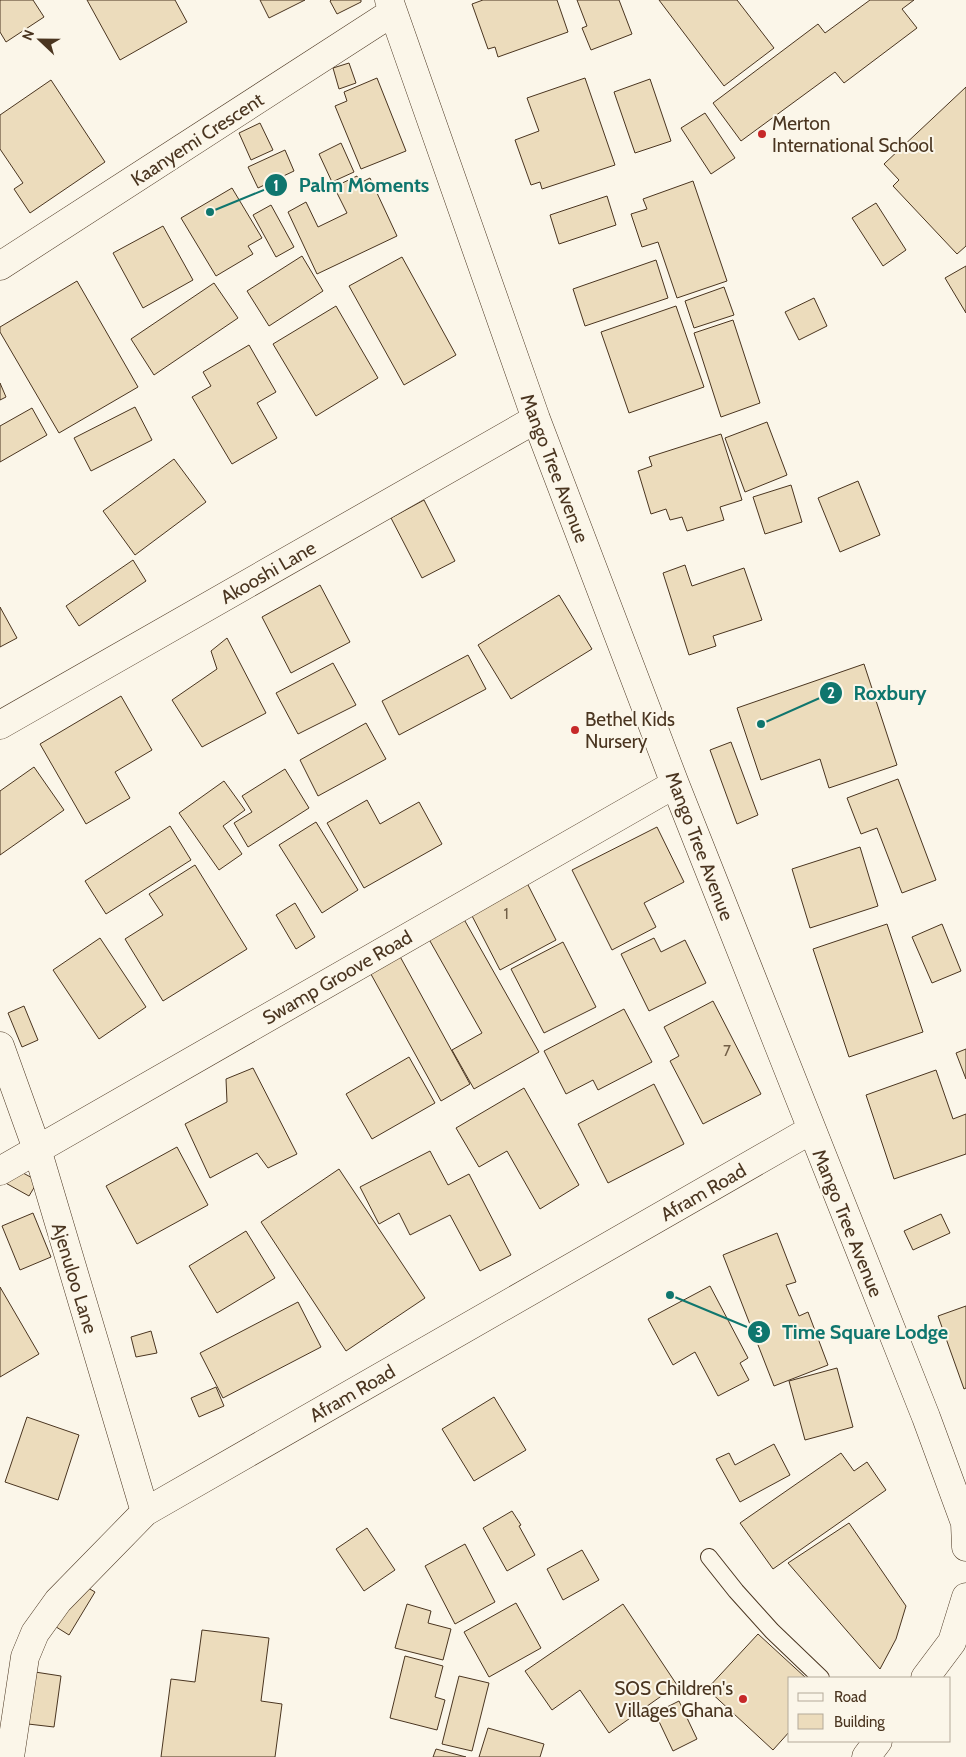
<svg xmlns="http://www.w3.org/2000/svg" width="966" height="1757" font-family="Cabin,sans-serif">
  <style>
    .building { fill: #ecdcbc; stroke: #4a3520 }
    .lines { fill: none; stroke-linecap: round; stroke-linejoin: round }
    .service-casing { stroke: #4a3520; stroke-width: 18 }
    .minor-casing { stroke: #4a3520; stroke-width: 29 }
    .service { stroke: #fbf6e9; stroke-width: 16 }
    .minor { stroke: #fbf6e9; stroke-width: 28 }
    .poi-dot { fill: #c62828; stroke: #fbf6e9; stroke-width: 2 }
    .labels { text-anchor: middle; stroke-width: 4; stroke-linejoin: round; paint-order: stroke }
    .number-label { font-size: 16px; fill: #725f47 }
    .poi-label { font-size: 19px; fill: #4a3520; stroke: #fbf6e9; text-anchor: start }
    .street-label { font-size: 19px; fill: #4a3520; stroke: #fbf6e9 }
    .leader { fill: none; stroke: #0f766e; stroke-width: 2 }
    .callout-dot { fill: #0f766e; stroke: #fbf6e9; stroke-width: 2 }
    .mark-label { font-size: 15px; text-anchor: middle; font-weight: bold; fill: #fff }
    .callout-label { font-size: 20px; text-anchor: middle; font-weight: bold; fill: #0f766e; stroke: #fbf6e9; stroke-width: 4; stroke-linejoin: round; paint-order: stroke }
  </style>
  <rect width="100%" height="100%" fill="#fbf6e9"/>
  <!-- building -->
  <path class="building" d="M0,0H33L44,17L6,42L0,32Z
    M87,0H175L187,22L120,60Z
    M260,0H305L269,18Z
    M331,0H361V2L337,14L330,1Z
    M483,0H557L568,32L498,57L495,47L488,49L472,4Z
    M577,0H619L632,34L591,50L582,28L587,26Z
    M659,0H737L774,48L724,86Z
    M870,0H914L902,9L917,28L844,83L835,72L741,141L713,103L818,24L825,33Z
    M349,63L356,83L339,89L333,68Z
    M377,78L406,151L361,169L335,106L347,101L344,92Z
    M585,78L615,165L542,189L540,182L531,185L515,140L539,131L527,98Z
    M650,79L671,141L635,153L614,92Z
    M51,80L105,162L30,213L14,189L23,183L0,149V115Z
    M966,87V246L957,254L893,186L899,180L884,164Z
    M705,113L735,158L711,174L681,128Z
    M260,123L273,150L251,160L239,133Z
    M341,143L354,172L332,182L319,154Z
    M285,150L294,171L258,188L248,167Z
    M357,176L360,183L370,178L397,236L317,274L288,212L306,202L318,227L347,213L334,187Z
    M693,181L727,281L677,298L658,242L642,247L631,214L647,209L643,199Z
    M232,188L262,238L248,246L253,254L216,276L181,218Z
    M607,196L616,225L559,244L550,215Z
    M876,203L906,250L883,266L852,218Z
    M271,205L294,247L276,257L253,215Z
    M163,226L193,280L143,308L113,253Z
    M302,256L323,291L269,326L247,291Z
    M402,257L456,355L404,385L349,286Z
    M656,260L668,298L585,326L573,289Z
    M966,266V313L945,278Z
    M77,281L138,387L59,433L0,332V327Z
    M214,283L238,318L154,375L131,339Z
    M724,287L734,315L694,328L685,301Z
    M814,298L827,326L799,340L785,312Z
    M336,306L378,378L316,416L273,344Z
    M676,306L704,387L629,413L601,332Z
    M733,320L760,403L721,417L694,333Z
    M249,345L276,392L257,403L277,438L232,464L192,397L211,386L203,372Z
    M0,383L6,397L0,400Z
    M135,407L152,440L91,471L74,438Z
    M32,408L47,435L0,462V426Z
    M767,422L787,475L745,492L725,438Z
    M721,434L742,500L720,507L724,520L687,531L682,517L670,520L666,509L651,514L638,471L652,466L649,457Z
    M174,459L206,502L135,555L103,511Z
    M858,481L880,535L840,552L818,498Z
    M791,485L802,522L765,534L753,497Z
    M424,500L455,561L422,578L391,518Z
    M133,560L146,581L79,626L66,606Z
    M685,565L692,586L744,568L762,620L713,636L716,646L689,655L663,573Z
    M320,585L350,642L291,673L262,617Z
    M559,595L592,649L511,699L478,645Z
    M0,607L17,638L0,647Z
    M227,638L266,713L202,747L172,700L217,669L211,651Z
    M468,655L486,689L399,735L382,701Z
    M333,663L356,705L298,734L276,693Z
    M864,664L897,765L829,788L820,759L761,780L737,708Z
    M121,696L152,750L115,772L130,798L86,824L40,744Z
    M366,723L386,759L318,796L300,760Z
    M731,742L758,815L737,824L710,750Z
    M34,767L64,810L0,855V791Z
    M285,769L309,808L248,847L234,823L252,812L242,796Z
    M898,779L936,880L902,893L877,828L861,834L847,798Z
    M224,781L245,810L223,826L242,854L219,870L179,813Z
    M367,800L380,824L419,802L442,844L364,888L327,823Z
    M316,822L358,890L322,913L279,845Z
    M170,826L191,860L106,914L85,881Z
    M657,827L684,882L644,903L656,927L612,950L572,870Z
    M860,847L878,906L810,928L792,869Z
    M195,865L247,949L163,1001L125,939L163,915L149,894Z
    M527,883L556,940L500,970L470,912Z
    M295,903L315,937L296,949L276,915Z
    M461,914L539,1052L474,1089L452,1050L482,1033L426,934Z
    M887,924L923,1032L849,1057L813,949Z
    M942,924L961,971L932,983L912,937Z
    M100,938L146,1007L99,1039L53,970Z
    M654,938L661,952L685,940L706,983L649,1011L621,954Z
    M563,942L596,1007L544,1033L511,969Z
    M397,951L470,1084L441,1101L367,967Z
    M713,1001L761,1094L703,1124L670,1061L679,1056L664,1027Z
    M24,1006L38,1040L22,1047L8,1013Z
    M624,1009L652,1062L598,1090L593,1080L566,1094L544,1051Z
    M966,1049V1079L956,1053Z
    M409,1057L435,1103L372,1139L346,1094Z
    M253,1068L297,1154L268,1168L257,1153L210,1178L185,1124L227,1102L226,1079Z
    M936,1070L953,1119L966,1114V1154L894,1179L866,1095Z
    M654,1084L684,1144L608,1183L578,1124Z
    M524,1088L579,1185L540,1209L507,1151L479,1167L456,1128Z
    M177,1147L208,1205L137,1244L106,1186Z
    M430,1151L448,1185L469,1174L511,1255L480,1271L450,1215L410,1235L399,1213L379,1224L360,1187Z
    M10,1166L38,1181L29,1196L2,1181Z
    M339,1169L425,1298L346,1351L261,1222Z
    M33,1213L51,1257L20,1270L2,1226Z
    M941,1214L950,1233L913,1250L904,1231Z
    M246,1231L275,1278L217,1313L189,1266Z
    M777,1233L796,1282L786,1285L799,1316L808,1312L828,1365L774,1386L723,1255Z
    M710,1286L748,1358L740,1363L749,1380L718,1396L695,1352L673,1365L648,1319Z
    M0,1287L39,1354L0,1377Z
    M298,1302L321,1347L223,1398L200,1353Z
    M966,1306V1388L964,1389L938,1316Z
    M151,1331L157,1353L136,1357L131,1337Z
    M837,1368L853,1427L805,1440L789,1381Z
    M216,1387L224,1406L199,1417L191,1398Z
    M494,1397L526,1450L474,1481L442,1429Z
    M27,1417L79,1435L58,1500L5,1482Z
    M774,1444L790,1475L740,1502L716,1459L729,1453L735,1465Z
    M841,1453L854,1471L867,1462L886,1490L773,1569L740,1523Z
    M512,1511L521,1525L519,1526L535,1555L507,1571L483,1528Z
    M849,1523L906,1606L896,1639L880,1669L788,1563Z
    M367,1528L395,1570L364,1591L336,1549Z
    M465,1544L495,1602L455,1624L425,1566Z
    M582,1550L599,1580L563,1600L547,1569Z
    M78,1582L95,1592L69,1635L53,1625Z
    M516,1603L541,1648L489,1677L464,1632Z
    M407,1604L431,1611L428,1623L451,1629L443,1660L395,1648Z
    M623,1604L677,1685L609,1733L580,1690L552,1710L525,1671Z
    M202,1630L269,1638L261,1701L282,1704L275,1757H161L171,1679L195,1682Z
    M758,1634L806,1678H790V1731L773,1750L707,1689Z
    M405,1656L443,1666L435,1697L445,1700L437,1730L390,1718Z
    M35,1672L61,1676L54,1727L28,1724Z
    M459,1676L489,1683L472,1751L442,1744Z
    M679,1701L697,1739L673,1751L655,1713Z
    M488,1728L544,1744L540,1757H479Z
    M436,1749L466,1757H433Z"/>
  <g class="lines">
    <!-- service casing -->
    <g class="service-casing">
      <path id="service" d="M709,1557L736,1591L772,1631L821,1678"/>
    </g>
    <!-- minor casing -->
    <g class="minor-casing">
      <path id="minor" d="M389,0L536,419L675,784L926,1417L965,1523L966,1547
        M0,266L393,12
        M0,725L536,419
        M0,1046L37,1149L145,1512
        M0,1171L675,784
        M925,1678L952,1642L966,1597
        M10,1757L25,1657L35,1633L58,1601L145,1512L811,1130
        M866,1757L878,1741"/>
    </g>
    <!-- service -->
    <use href="#service" class="service"/>
    <!-- minor -->
    <use href="#minor" class="minor"/>
  </g>
  <!-- markers -->
  <g class="poi-dot">
    <circle cx="762" cy="134" r="5"/>
    <circle cx="575" cy="730" r="5"/>
    <circle cx="743" cy="1699" r="5"/>
  </g>
  <g class="labels">
    <!-- number labels -->
    <g class="number-label">
      <text x="506" y="919">1</text>
      <text x="727" y="1056">7</text>
    </g>
    <!-- poi labels -->
    <g class="poi-label">
      <text x="772" y="130">Merton<tspan x="772" dy="22">International School</tspan></text>
      <text x="585" y="726">Bethel Kids<tspan x="585" dy="22">Nursery</tspan></text>
      <text x="733" y="1695" text-anchor="end">SOS Children's<tspan x="733" dy="22">Villages Ghana</tspan></text>
    </g>
    <!-- street labels -->
    <g class="street-label">
      <text transform="translate(197 139) rotate(-33)" y="7">Kaanyemi Crescent</text>
      <text transform="translate(555 468) rotate(69)" y="7">Mango Tree Avenue</text>
      <text transform="translate(268 572) rotate(-30)" y="7">Akooshi Lane</text>
      <text transform="translate(700 846) rotate(69)" y="7">Mango Tree Avenue</text>
      <text transform="translate(337 977) rotate(-30)" y="7">Swamp Groove Road</text>
      <text transform="translate(703 1192) rotate(-30)" y="7">Afram Road</text>
      <text transform="translate(848 1223) rotate(68)" y="7">Mango Tree Avenue</text>
      <text transform="translate(75 1278) rotate(73)" y="7">Ajenuloo Lane</text>
      <text transform="translate(352 1393) rotate(-30)" y="7">Afram Road</text>
    </g>
  </g>
  <!-- callouts -->
  <path class="leader" d="M210 212L276 185M761 724L831 693M670 1295L759 1332"/>
  <g class="callout-dot">
    <circle cx="210" cy="212" r="5"/>
    <circle cx="761" cy="724" r="5"/>
    <circle cx="670" cy="1295" r="5"/>
    <circle cx="276" cy="185" r="12"/>
    <circle cx="831" cy="693" r="12"/>
    <circle cx="759" cy="1332" r="12"/>
  </g>
  <g class="mark-label">
    <text x="276" y="191">1</text>
    <text x="831" y="698">2</text>
    <text x="759" y="1337">3</text>
  </g>
  <g class="callout-label">
    <text x="364" y="192">Palm Moments</text>
    <text x="890" y="700">Roxbury</text>
    <text x="865" y="1339">Time Square Lodge</text>
  </g>
  <!-- legend -->
  <rect x="788" y="1677" width="162" height="65" fill="#fbf6e9" stroke="#b4a999"/>
  <rect x="798" y="1693" width="25" height="8" fill="#fbf6e9" stroke="#b4a999"/>
  <text x="834" y="1702" font-size="15" fill="#4a3520">Road</text>
  <rect x="798" y="1714" width="25" height="15" fill="#ecdcbc" stroke="#b4a999"/>
  <text x="834" y="1727" font-size="15" fill="#4a3520">Building</text>
  <!-- north arrow -->
  <g transform="translate(40 40) rotate(292)" stroke="#fbf6e9" stroke-width="4" paint-order="stroke">
  <path d="M0-4L9 19L0 12L-9 19Z" fill="#4a3520"/>
  <text y="-8" font-size="14" font-weight="bold" text-anchor="middle" fill="#4a3520">N</text>
  </g>
</svg>
